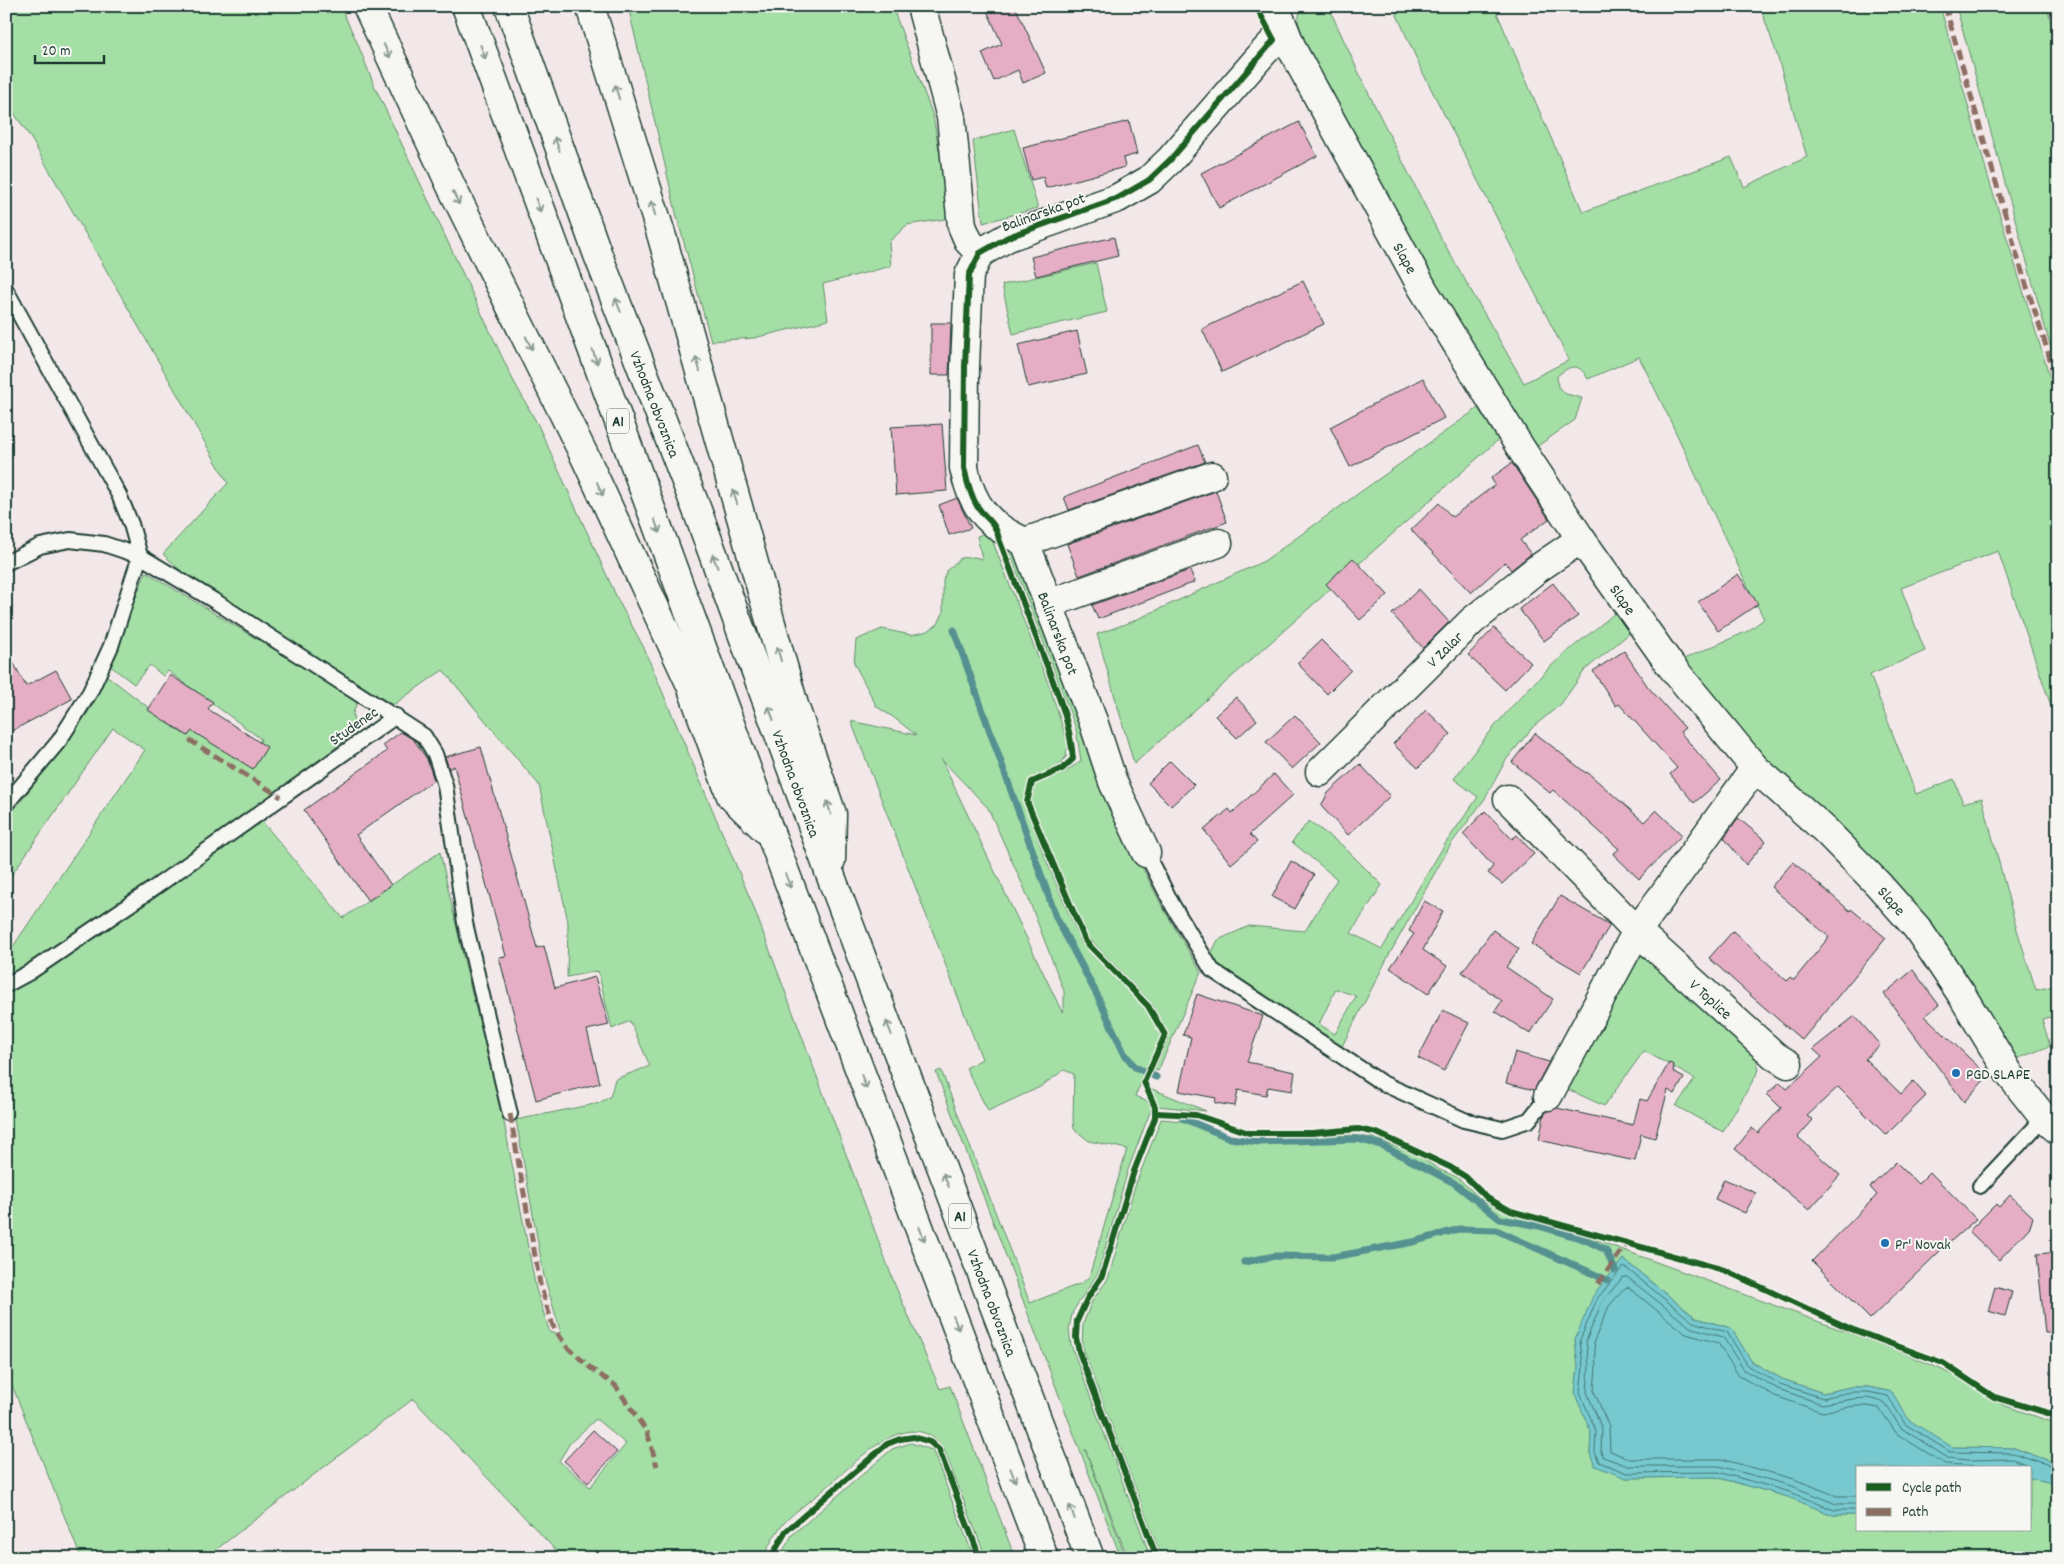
<svg xmlns="http://www.w3.org/2000/svg" width="2064" height="1564" viewBox="0 0 2064 1564" font-family="Dekko,sans-serif">
<rect width="100%" height="100%" fill="#f3e8e9"/>
<filter id="ink" filterUnits="userSpaceOnUse"><feTurbulence type="fractalNoise" baseFrequency=".02" numOctaves="2"/><feDisplacementMap in="SourceGraphic" scale="10" xChannelSelector="R" yChannelSelector="G"/><feConvolveMatrix kernelMatrix="1 2 1 2 8 2 1 2 1" color-interpolation-filters="sRGB"/></filter>
<g filter="url(#ink)">
<g fill="#a4dfa5" stroke="#628e6c" fill-rule="evenodd">
<path d="M6 6H340L357 42 374 85 512 378 538 425 619 602 643 646 752 903 895 1285 940 1389 950 1386 1015 1558H986L943 1447C908 1402 853 1465 826 1488 813 1499 789 1515 780 1528 773 1537 768 1548 763 1558H563L413 1399 205 1558H81L6 1370V992L39 974 261 820 343 918 440 852 466 969 502 1112 536 1289 550 1333H561L544 1276 516 1120 599 1103 610 1097 615 1079 650 1066 630 1021 612 1029 598 971 567 977 568 922 539 785 443 670 393 705 184 574 163 554 228 483 29 135 9 106 6 105ZM596 1419 626 1444 590 1487 559 1461 570 1443Z"/>
<polygon points="628,6 892,6 933,116 951,218 907,225 889,242 891,266 823,284 828,320 754,338 711,341 677,217"/>
<path d="M1306 6H1328L1364 84 1441 238 1524 383 1569 360 1421 69 1393 6H1494L1583 212 1731 157 1744 187 1807 157 1776 52 1760 6H1940L1989 180 2054 391 2058 410V726L1998 551 1901 588 1925 651 1870 675 1916 794 1954 779 1963 803 1982 798 2015 923 2036 990 2058 985V1015L2042 1019 2050 1046 2014 1060 1748 748 1679 661 1748 631 1764 619C1720 532 1683 443 1639 357L1588 379C1579 362 1570 365 1557 376L1558 387 1566 394 1582 398 1575 420 1532 450 1476 361 1308 52 1298 21 1300 11Z"/>
<polygon points="1956,6 2047,6 2058,54 2058,374"/>
<polygon points="1014,129 1038,208 983,223 973,141"/>
<polygon points="1096,263 1107,312 1013,334 1002,285"/>
<polygon points="1478,408 1498,440 1134,764 1097,634 1131,622 1264,561"/>
<path d="M989 532 1050 688 1068 744 1066 757 1057 767 1029 780 1024 802 1043 853 1082 944 1146 1008 1163 1035 1135 1096 1150 1103 1152 1107 1128 1170 1098 1273 1073 1311 1069 1328 1071 1345 1151 1558H1128L1085 1449 1126 1558H1121L936 1072 941 1070 1030 1303 1082 1283 1089 1277 1127 1149 1089 1141 1074 1129 1073 1119 1074 1074 1064 1070 1040 1087 988 1111 966 1068 982 1059 851 721 916 735 893 717 877 707 854 663 856 640 882 629 911 635 928 631 938 624 943 613V580L947 570 961 558 975 557 982 559 977 536ZM941 759 988 808 1025 890 1064 991V1007L1062 1012Z"/>
<polygon points="1007,545 1023,561 1120,824 1162,906 1201,972 1158,1071 1154,1070 1168,1039 1166,1030 1152,1004 1088,937 1031,802 1035,785 1065,772 1081,761 1076,729"/>
<polygon points="146,572 358,700 353,713 355,733 219,834 24,971 6,979 6,957 145,750 113,728 6,883 6,820 68,741 93,705 106,675 183,734 192,724 248,762 261,739 168,671 163,676 150,665 134,684 109,665"/>
<path d="M1616 612 1631 632 1585 670 1561 704 1533 727 1506 760 1484 800 1451 844 1389 955 1339 1052 1217 967 1211 954 1218 940 1249 926 1305 931 1337 879 1292 842 1309 821 1343 846 1382 885 1351 933 1382 949 1445 844 1478 797 1454 779C1481 741 1512 704 1546 671 1567 650 1593 632 1616 612ZM1336 989 1356 996 1335 1034 1319 1024Z"/>
<polygon points="1640,945 1756,1057 1759,1070 1723,1132 1676,1106 1695,1079 1644,1051 1604,1106 1561,1086"/>
<polygon points="1150,1088 1206,1111 1157,1106"/>
<polygon points="1161,1119 1194,1122 1224,1136 1261,1139 1350,1135 1373,1138 1417,1155 1440,1170 1457,1177 1483,1201 1509,1214 1550,1223 1904,1353 1956,1376 2003,1405 2058,1424 2058,1464 2014,1448 1952,1447 1908,1420 1892,1392 1868,1387 1850,1387 1823,1393 1782,1379 1752,1362 1731,1328 1696,1318 1623,1259 1607,1280 1575,1339 1578,1366 1575,1394 1591,1432 1590,1454 1626,1478 1716,1477 1788,1497 1833,1515 1858,1515 1858,1530 2030,1530 2030,1478 2058,1484 2058,1558 1162,1558 1087,1360 1082,1344 1083,1324 1092,1301 1108,1279 1134,1189"/>
<polygon points="911,1443 932,1450 934,1454 974,1558 779,1558 792,1535 892,1449"/>
</g>
<polygon fill="#77c9cf" stroke="#549191" points="1623,1259 1696,1318 1731,1328 1752,1362 1782,1379 1823,1393 1850,1387 1868,1387 1892,1392 1909,1420 1952,1447 2014,1448 2058,1464 2058,1484 2030,1478 2030,1468 1858,1468 1858,1515 1833,1515 1788,1497 1716,1477 1626,1478 1595,1466 1590,1454 1591,1432 1575,1394 1578,1366 1575,1339 1593,1296"/>
<g fill="none" stroke-linecap="round" stroke-linejoin="round">
<g stroke="#427572" stroke-width="1">
<polyline points="1858,1496 1837,1496 1794,1479 1721,1459 1630,1459 1610,1451 1609,1427 1594,1391 1596,1366 1594,1341 1609,1306 1625,1288 1628,1287 1686,1334 1718,1343 1739,1376 1775,1396 1822,1412 1854,1406 1867,1406 1879,1408 1897,1434 1945,1464 2013,1468"/>
<polyline points="1858,1504 1836,1504 1792,1486 1719,1466 1628,1466 1603,1457 1601,1452 1602,1429 1587,1392 1589,1366 1586,1341 1602,1302 1623,1277 1627,1277 1690,1327 1723,1337 1744,1370 1778,1389 1822,1404 1853,1399 1867,1398 1884,1402 1901,1428 1948,1458 1969,1460 2012,1459 2026,1464 2027,1468"/>
<polyline points="1858,1510 1834,1510 1790,1492 1718,1472 1627,1473 1599,1462 1595,1453 1596,1431 1580,1393 1583,1366 1580,1340 1597,1299 1622,1268 1626,1268 1693,1322 1727,1332 1748,1366 1780,1384 1823,1398 1851,1392 1868,1392 1888,1396 1905,1424 1950,1452 2013,1453 2058,1468"/>
</g>
<g stroke="#549191" stroke-width="7">
<polyline points="954,630 1056,917 1097,995 1124,1053 1135,1067 1156,1077"/>
<polyline points="1182,1118 1230,1138 1258,1142 1358,1139 1381,1145 1454,1183 1500,1219 1539,1226 1586,1240 1606,1250 1615,1270"/>
<polyline points="1244,1262 1275,1256 1333,1257 1413,1242 1459,1229 1496,1230 1607,1280"/>
</g>
</g>
<g fill="#e5aec4" stroke="#1f3d34">
<polygon points="985,6 1015,6 1046,73 1023,83 1018,70 994,81 982,53 1002,44"/>
<polygon points="1129,121 1137,154 1123,158 1125,167 1046,188 1043,177 1031,180 1023,148"/>
<polygon points="1299,122 1317,156 1219,208 1201,173"/>
<polygon points="1114,237 1118,256 1036,276 1031,257"/>
<polygon points="1303,281 1324,324 1222,372 1202,329"/>
<polygon points="931,323 951,323 949,375 931,375"/>
<polygon points="1077,331 1087,374 1028,387 1018,345"/>
<polygon points="1423,378 1444,418 1350,467 1330,427"/>
<polygon points="942,424 947,491 896,495 891,427"/>
<polygon points="1198,445 1205,462 1069,510 1064,497"/>
<polygon points="1512,463 1549,519 1520,540 1531,554 1511,570 1505,562 1471,593 1411,530 1439,503 1452,517 1495,485 1491,478"/>
<polygon points="1216,491 1227,522 1079,576 1067,544"/>
<polygon points="957,498 971,528 949,535 939,505"/>
<polygon points="1353,558 1388,595 1360,620 1326,584"/>
<polygon points="1190,570 1195,582 1098,619 1092,605"/>
<polygon points="1738,574 1758,604 1718,631 1698,602"/>
<polygon points="1553,583 1578,616 1544,641 1519,609"/>
<polygon points="1419,589 1449,622 1423,648 1392,614"/>
<polygon points="1494,628 1531,663 1505,690 1468,655"/>
<polygon points="1321,640 1351,670 1327,694 1297,663"/>
<polygon points="6,649 26,686 56,670 72,699 6,734"/>
<polygon points="1624,651 1648,687 1685,728 1680,732 1721,780 1694,803 1670,774 1677,768 1619,704 1616,706 1593,671"/>
<polygon points="170,675 213,702 208,709 267,747 253,769 192,731 188,736 148,710"/>
<polygon points="1236,697 1257,720 1237,738 1215,716"/>
<polygon points="1426,710 1451,734 1418,768 1393,744"/>
<polygon points="1295,715 1321,742 1292,769 1266,742"/>
<polygon points="401,732 414,740 427,759 434,780 356,835 391,885 368,901 304,810 387,751 383,745"/>
<polygon points="1535,733 1586,773 1587,772 1644,822 1656,810 1682,835 1639,879 1613,854 1619,849 1553,790 1550,793 1512,762"/>
<polygon points="481,747 537,948 544,946 555,988 595,977 609,1025 587,1030 600,1083 536,1100 499,957 506,956 454,766 449,769 445,757"/>
<polygon points="1170,761 1194,785 1171,806 1148,783"/>
<polygon points="1360,764 1390,796 1348,835 1321,806 1328,793"/>
<polygon points="1274,774 1293,795 1250,834 1257,842 1231,864 1204,830 1229,809 1232,813"/>
<polygon points="1485,811 1512,839 1517,835 1534,854 1502,884 1488,873 1493,866 1463,834"/>
<polygon points="1738,818 1766,841 1746,865 1724,838"/>
<polygon points="1291,861 1314,875 1295,909 1272,897"/>
<polygon points="1793,862 1850,911 1851,909 1886,938 1802,1040 1750,995 1709,958 1733,931 1787,981 1790,977 1794,980 1829,937 1771,887"/>
<polygon points="1560,896 1610,925 1581,973 1531,944"/>
<polygon points="1424,901 1443,911 1423,950 1447,966 1428,994 1390,968 1414,934 1409,931"/>
<polygon points="1493,930 1519,949 1506,967 1553,999 1530,1034 1495,1011 1502,1001 1462,972"/>
<polygon points="1913,970 1939,1005 1925,1016 1988,1076 1964,1102 1884,994"/>
<polygon points="1197,994 1263,1016 1247,1062 1295,1072 1292,1091 1268,1087 1266,1095 1238,1090 1235,1106 1215,1103 1216,1098 1179,1091 1191,1037 1183,1035"/>
<polygon points="1443,1010 1469,1023 1444,1071 1418,1058"/>
<polygon points="1855,1016 1880,1045 1865,1059 1901,1094 1913,1081 1926,1096 1886,1135 1838,1087 1807,1116 1813,1120 1798,1137 1840,1175 1809,1210 1735,1149 1752,1128 1758,1133 1781,1108 1767,1094 1780,1082 1787,1089 1822,1057 1813,1049"/>
<polygon points="1515,1052 1549,1062 1534,1090 1506,1083"/>
<polygon points="1669,1063 1674,1065 1673,1072 1684,1078 1675,1094 1668,1090 1655,1138 1641,1134 1635,1161 1539,1140 1544,1115 1547,1111 1557,1108 1633,1125 1640,1099 1647,1101"/>
<polygon points="1896,1162 1918,1184 1930,1172 1976,1219 1941,1250 1870,1319 1812,1261 1877,1195 1870,1187"/>
<polygon points="1724,1179 1756,1193 1745,1213 1715,1199"/>
<polygon points="2010,1195 2033,1217 2030,1227 1999,1260 1969,1231 1996,1204 1999,1207"/>
<polygon points="2058,1252 2058,1333 2045,1333 2037,1254"/>
<polygon points="1995,1287 2012,1292 2005,1316 1988,1311"/>
<polygon points="593,1430 617,1452 588,1483 564,1461"/>
</g>
<g fill="none" stroke-linecap="round" stroke-linejoin="round">
<defs>
<g id="lane">
<polyline points="6,290 119,495 131,524 140,556 111,646 90,692 59,741 6,804"/>
<polyline points="6,563 40,546 70,540 104,544 140,556 218,603 424,736 435,754 445,785 465,923 510,1114"/>
<polyline points="1146,853 1173,906 1212,970 1382,1083 1464,1120 1502,1129 1529,1120 1548,1096"/>
<polyline points="6,985 30,972 154,888 396,716"/>
<polyline points="1980,1186 2044,1118"/>
</g>
<g id="street">
<polyline points="921,6 951,117 962,226 969,242 980,253"/>
<path id="s1" d="M1275 6 1293 51 1423 289 1520 447 1581 539 1671 666 1755 768 1825 830 1878 884 1917 928 1960 992 2010 1075 2044 1118 2058 1130"/>
<polyline points="1025,542 1212,476"/>
<polyline points="1048,604 1218,543"/>
<path id="s2" d="M1320 772 1472 621 1537 569 1581 539"/>
<path id="s3" d="M1508 799 1637 931 1775 1056 1788 1064"/>
<path d="M1146 853 1113 782 1093 721 1025 542C989 526 972 507 964 468L965 366 969 275 980 253 1008 237 1118 198 1149 180 1170 160 1263 53 1284 31"/>
<polyline points="1548,1096 1637,931 1755,768"/>
</g>
<g id="highway">
<polyline points="367,6 452,188 586,459 690,683 731,796 766,830"/>
<polyline points="466,6 771,835 1044,1558"/>
<path id="s4" d="M509 6 598 255 697 510 830 874 1090 1558"/>
<polyline points="590,6 662,237 794,705 832,814 831,860"/>
</g>
</defs>
<use href="#lane" stroke="#1f3d34" stroke-width="18"/>
<use href="#street" stroke="#1f3d34" stroke-width="31"/>
<use href="#highway" stroke="#1f3d34" stroke-width="31"/>
<use href="#lane" stroke="#f6f6f2" stroke-width="14"/>
<use href="#street" stroke="#f6f6f2" stroke-width="28"/>
<use href="#highway" stroke="#f6f6f2" stroke-width="28"/>
<g stroke="#8d6e63" stroke-width="5" stroke-dasharray="10 5" stroke-linecap="butt">
<polyline points="1945,6 2019,262 2048,352 2058,395"/>
<polyline points="194,742 191,741 281,797"/>
<polyline points="510,1114 540,1284 553,1326 566,1346 593,1370 615,1385 647,1432 657,1466"/>
<polyline points="1598,1284 1627,1243"/>
</g>
<defs>
<g id="cycleway">
<polyline points="1156,1113 1196,1115 1249,1133 1312,1133 1358,1129 1377,1133 1450,1167 1466,1177 1487,1198 1511,1211 1724,1270 1851,1329 1943,1363 1994,1397 2058,1416"/>
<polyline points="771,1558 786,1531 887,1444 900,1439 914,1437 930,1442 939,1450 980,1558"/>
<path d="M1157 1558 1079 1352 1076 1337 1077 1321 1087 1299 1102 1276 1134 1171 1155 1118V1107L1144 1082 1165 1035 1148 1006 1086 942 1027 802 1032 782 1062 769 1073 759C1070 720 1056 689 1042 653 1028 615 1013 577 999 539 994 519 987 521 977 506 970 494 967 481 964 468L965 366 969 275 980 253 1008 237 1118 198 1149 180 1170 160 1274 40 1256 6"/>
</g>
</defs>
<use href="#cycleway" stroke="#f6f6f2" stroke-width="9"/>
<use href="#cycleway" stroke="#1b5e20" stroke-width="6"/>
</g>
<defs><path id="oneway-shaft" d="M-6 0H5M1.5-3L5.5 0L1.5 3" fill="none" stroke-width="1.6" stroke-linecap="round" stroke-linejoin="round" transform="scale(1.25)"/></defs>
<g stroke="#8a9a93">
<use href="#oneway-shaft" transform="translate(387 51) rotate(65)"/>
<use href="#oneway-shaft" transform="translate(483 52) rotate(70)"/>
<use href="#oneway-shaft" transform="translate(617 92) rotate(-107)"/>
<use href="#oneway-shaft" transform="translate(557 144) rotate(-110)"/>
<use href="#oneway-shaft" transform="translate(456 198) rotate(64)"/>
<use href="#oneway-shaft" transform="translate(538 205) rotate(70)"/>
<use href="#oneway-shaft" transform="translate(653 208) rotate(-107)"/>
<use href="#oneway-shaft" transform="translate(618 305) rotate(-111)"/>
<use href="#oneway-shaft" transform="translate(529 343) rotate(64)"/>
<use href="#oneway-shaft" transform="translate(595 357) rotate(70)"/>
<use href="#oneway-shaft" transform="translate(698 364) rotate(-106)"/>
<use href="#oneway-shaft" transform="translate(600 489) rotate(66)"/>
<use href="#oneway-shaft" transform="translate(735 497) rotate(-106)"/>
<use href="#oneway-shaft" transform="translate(657 526) rotate(70)"/>
<use href="#oneway-shaft" transform="translate(715 561) rotate(-110)"/>
<use href="#oneway-shaft" transform="translate(779 654) rotate(-106)"/>
<use href="#oneway-shaft" transform="translate(771 713) rotate(-110)"/>
<use href="#oneway-shaft" transform="translate(829 808) rotate(-107)"/>
<use href="#oneway-shaft" transform="translate(788 881) rotate(69)"/>
<use href="#oneway-shaft" transform="translate(889 1028) rotate(-111)"/>
<use href="#oneway-shaft" transform="translate(864 1082) rotate(69)"/>
<use href="#oneway-shaft" transform="translate(946 1180) rotate(-111)"/>
<use href="#oneway-shaft" transform="translate(922 1234) rotate(69)"/>
<use href="#oneway-shaft" transform="translate(956 1323) rotate(69)"/>
<use href="#oneway-shaft" transform="translate(1013 1475) rotate(69)"/>
<use href="#oneway-shaft" transform="translate(1072 1512) rotate(-111)"/>
</g>
</g>
<g fill="#1f6fb2" stroke="#f6f6f2" stroke-width="2">
<circle cx="1956" cy="1073" r="5"/>
<circle cx="1885" cy="1243" r="5"/>
</g>
<g text-anchor="middle" stroke-width="4" stroke-linejoin="round" paint-order="stroke">
<g fill="#f6f6f2" stroke="#60746d" stroke-width="1">
<rect x="607" y="408.5" width="22" height="25" rx="4"/>
<rect x="949" y="1203.5" width="22" height="25" rx="4"/>
</g>
<g font-size="15" font-weight="bold" fill="#1f3d34">
<text x="618" y="426">A1</text>
<text x="960" y="1221">A1</text>
</g>
<g font-size="16" fill="#1f3d34" stroke="#f6f6f2">
<text transform="translate(1043 211) rotate(-20)" y="6">Balinarska pot</text>
<text dy="6" stroke="none"><textPath href="#s1" startOffset="284">Slape</textPath></text>
<text dy="6" stroke="none"><textPath href="#s4" startOffset="424">Vzhodna obvoznica</textPath></text>
<text dy="6" stroke="none"><textPath href="#s1" startOffset="689">Slape</textPath></text>
<text transform="translate(1059 633) rotate(69)" y="6">Balinarska pot</text>
<text dy="6" stroke="none"><textPath href="#s2" startOffset="175">V Zalar</textPath></text>
<text transform="translate(353 725) rotate(-35)" y="6">Studenec</text>
<text dy="6" stroke="none"><textPath href="#s4" startOffset="829">Vzhodna obvoznica</textPath></text>
<text dy="6" stroke="none"><textPath href="#s1" startOffset="1094">Slape</textPath></text>
<text dy="6" stroke="none"><textPath href="#s3" startOffset="285">V Toplice</textPath></text>
<text dy="6" stroke="none"><textPath href="#s4" startOffset="1384">Vzhodna obvoznica</textPath></text>
</g>
<g font-size="16" fill="#1f3d34" stroke="#f6f6f2" text-anchor="start">
<text x="1966" y="1079">PGD SLAPE</text>
<text x="1895" y="1249">Pr' Novak</text>
</g>
</g>
<rect width="2064" height="1564" fill="none" stroke="#f6f6f2" stroke-width="25"/>
<rect x="12" y="12" width="2039" height="1539" fill="none" stroke="#1f3d34" stroke-width="2" filter="url(#ink)"/>
<rect x="1856" y="1466" width="175" height="65" fill="#f6f6f2" stroke="#a0aca6"/>
<rect x="1866" y="1483" width="25" height="8" fill="#1b5e20" stroke="#a0aca6"/>
<text x="1902" y="1492" font-size="15" fill="#1f3d34">Cycle path</text>
<rect x="1866" y="1508" width="25" height="8" fill="#8d6e63" stroke="#a0aca6"/>
<text x="1902" y="1516" font-size="15" fill="#1f3d34">Path</text>
<path d="M35 55v8h69v-8" fill="none" stroke="#1f3d34" stroke-width="2.5"/>
<text x="42" y="55" font-size="15" fill="#1f3d34" stroke="#f6f6f2" stroke-width="4" paint-order="stroke">20 m</text>
</svg>
